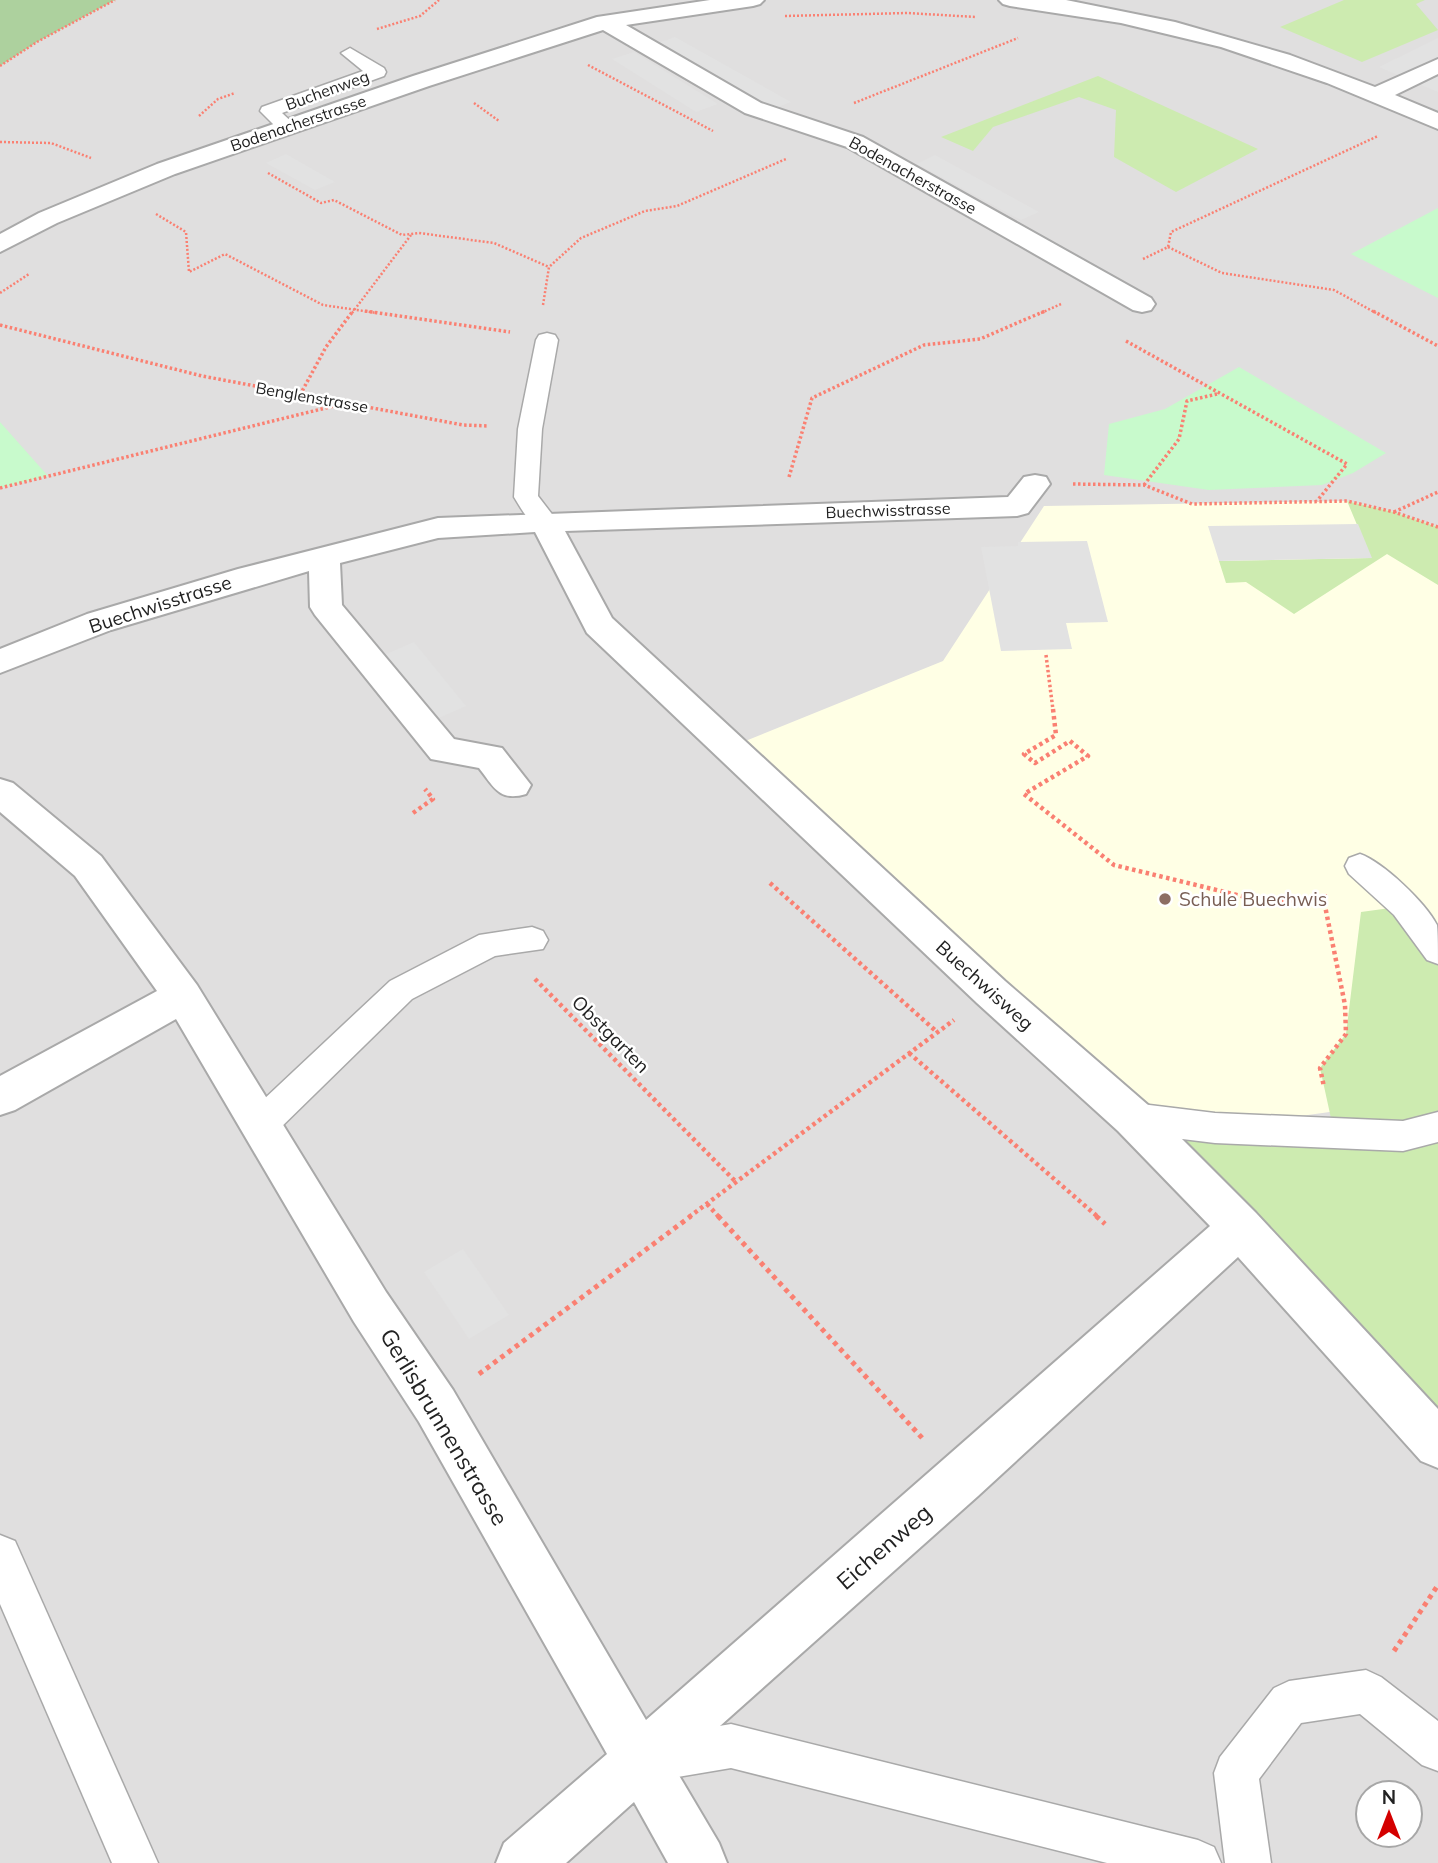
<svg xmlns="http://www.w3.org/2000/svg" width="1438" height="1863" viewBox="0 0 1438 1863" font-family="Mulish,sans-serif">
<rect width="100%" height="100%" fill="#f2efe9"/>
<path fill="#e0dfdf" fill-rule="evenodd" d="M115 0H1438V1863H0V66L37 42ZM1368 1793H1410V1835H1368Z"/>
<polygon fill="#ffffe5" points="1347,501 1394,512 1438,527 1438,1097 1215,1128 1158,1123 728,748 943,661 1044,506"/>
<g fill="#cdebb0">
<polygon points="1344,0 1425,0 1416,4 1438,30 1362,62 1280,27"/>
<polygon points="1098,76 1258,149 1176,192 1114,157 1116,110 1079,97 993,127 973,151 941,137"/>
<polygon points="1347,501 1394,512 1438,527 1438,585 1387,554 1294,614 1246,582 1226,583 1219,561 1371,558"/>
<polygon points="1405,906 1438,928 1438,1444 1158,1123 1334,1132 1320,1068 1346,1034 1361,912"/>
</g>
<polygon fill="#add19e" points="0,0 115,0 37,42 0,66"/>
<g fill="#c8facc">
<polygon points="1438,208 1438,298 1351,254"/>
<polygon points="1239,367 1386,453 1353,473 1322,485 1209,490 1104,475 1109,424 1165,409"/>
<polygon points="0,422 48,476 0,488"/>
</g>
<g fill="#e2e2e2">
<polygon points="675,37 791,102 770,110 655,44"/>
<polygon points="1438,38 1438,92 1379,67"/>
<polygon points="634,52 718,104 696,112 612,59"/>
<polygon points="286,154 335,182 315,190 266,163"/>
<polygon points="935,155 1039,212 1021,220 917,164"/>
<polygon points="1358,524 1372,558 1219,561 1208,526"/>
<polygon points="1087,541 1108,622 1066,623 1072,649 1001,651 981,547 1018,546 1018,542"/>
<polygon points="414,642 466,706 434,720 382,656"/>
<polygon points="463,1249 509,1315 469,1339 424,1272"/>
</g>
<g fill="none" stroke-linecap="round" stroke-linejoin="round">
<defs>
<g id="service">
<polygon points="350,48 384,68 386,72 384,76 282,113 297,127 294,131 280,131 260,111 262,107 363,71 341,53"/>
<path d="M547 333 555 335 558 340 542 429 538 496 558 522 554 528C533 533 524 513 514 497L518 429 536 340 539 335Z"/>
<path d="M1360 854C1383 862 1426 903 1437 925 1438 935 1438 953 1438 964L1427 960 1394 915 1349 874 1345 866 1349 858Z"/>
<polygon points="532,927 543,931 548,940 543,949 495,956 412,999 271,1137 259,1141 247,1137 242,1126 247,1115 390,981 479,935"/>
<polygon points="1133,1103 1215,1113 1403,1121 1438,1112 1438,1142 1403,1151 1215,1143 1133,1133 1121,1128 1116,1118 1121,1108"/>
<polygon points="0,1535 15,1541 158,1863 112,1863 0,1604"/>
<polygon points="1366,1670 1381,1677 1438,1721 1438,1771 1422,1765 1360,1714 1301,1723 1259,1779 1271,1863 1225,1863 1214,1773 1220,1757 1274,1688 1289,1681"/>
<polygon points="731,1724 1198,1840 1214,1847 1221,1863 1107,1863 731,1768 648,1782 632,1776 626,1760 632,1744 648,1738"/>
</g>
<g id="minor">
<polygon points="710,0 764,0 760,4 753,6 626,25 761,103 863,137 1151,298 1155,304 1151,310 1142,312 1133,310 847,147 745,113 603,30 429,86 175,174 57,223 0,252 0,234 39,213 157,164 413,76 597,17"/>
<polygon points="999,0 1066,0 1175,22 1290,55 1375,87 1438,59 1438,74 1395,95 1438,113 1438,129 1327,83 1221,47 1121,23 1010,6 1003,4"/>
<path d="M1035 475 1046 477 1050 484 1028 513 1017 516 565 531 612 618 1005 981 1148 1105 1256 1213 1438 1409V1468L1421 1461 1238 1257 978 1496 674 1767 719 1843 727 1863H668L634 1802 566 1863H496L504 1843 607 1754 419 1422 354 1322 176 1019 15 1110 0 1115V1076L157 991 75 876 0 812V779L13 783 101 856 197 985 386 1292 453 1390 646 1720 1210 1226 1118 1131 977 1003 587 633 535 532 438 538 340 563 342 605 454 739 502 748 531 785 526 794C499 802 494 787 479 768L431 759 315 615 310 607 309 571 111 630 0 673V649L87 614 238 569 438 518 1008 497 1024 477Z"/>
</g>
</defs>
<use href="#service" stroke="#a9a9a9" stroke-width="3"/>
<use href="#minor" stroke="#a9a9a9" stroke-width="4"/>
<g stroke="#fa8072" stroke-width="2.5" stroke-dasharray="2 2" stroke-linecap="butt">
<polyline points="785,16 907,13 976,17"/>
<polyline points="377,29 420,16 439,0"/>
<polyline points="588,65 713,131"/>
<polyline points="0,66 37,42 115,0"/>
<polyline points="474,103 499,121"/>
<polyline points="854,103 1018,38"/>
<polyline points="199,116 218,99 235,93"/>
<polyline points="0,142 51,143 91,158"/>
<polyline points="268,173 321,203 334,200 402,235 419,233 494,243 549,267"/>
<polyline points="156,214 186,232 189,272 225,254 323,305 377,313"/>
<polyline points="1168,247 1222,273 1334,290 1376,313"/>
<polyline points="1143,259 1168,247 1171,232 1378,136"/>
<polyline points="0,293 29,274"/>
<polyline points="543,305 549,267 581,238 645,211 677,206 786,159"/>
<polyline points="352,313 411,235"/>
<polyline points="1041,313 1061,304"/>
</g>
<g stroke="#fa8072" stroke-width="3.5" stroke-dasharray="2.5 2.5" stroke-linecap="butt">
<polyline points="365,311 510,332"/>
<polyline points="1373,311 1438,346"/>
<polyline points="0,325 202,376 463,425 489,426"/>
<polyline points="1126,341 1347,464 1317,501"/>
<polyline points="300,395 326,347 353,311"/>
<polyline points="789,477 812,398 924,345 980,339 1045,311"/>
<polyline points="1073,484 1144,485 1192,504 1347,501 1394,512 1438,527"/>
<polyline points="1144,485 1179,439 1187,401 1217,394"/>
<polyline points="0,488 342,404"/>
<polyline points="1394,512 1438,492"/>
<polyline points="1046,655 1053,710"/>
</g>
<g stroke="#fa8072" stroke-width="4.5" stroke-dasharray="3.5 3.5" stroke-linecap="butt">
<polyline points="1053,709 1056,735 1024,754 1035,763 1070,741 1088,756 1024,794 1114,865 1270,903 1328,896"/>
<polyline points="413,813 433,799 425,789"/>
<polyline points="770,883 937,1032"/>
<polyline points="1323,896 1345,1005 1346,1034 1320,1068 1324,1087"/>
<polyline points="535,979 736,1182"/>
<polyline points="909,1053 1098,1217"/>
<polyline points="707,1204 719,1217"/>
<polyline points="689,1217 954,1020"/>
</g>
<g stroke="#fa8072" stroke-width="5" stroke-dasharray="4.5 4.5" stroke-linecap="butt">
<polyline points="718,1216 924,1440"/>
<polyline points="1096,1216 1105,1224"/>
<polyline points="479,1374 691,1216"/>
<polyline points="1394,1651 1438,1585"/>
</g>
<use href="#service" fill="#fff" fill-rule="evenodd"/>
<use href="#minor" fill="#fff" fill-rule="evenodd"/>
</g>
<circle fill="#8d6e63" stroke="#fff" stroke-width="2.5" cx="1165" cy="899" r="7"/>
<g text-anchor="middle" stroke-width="5" stroke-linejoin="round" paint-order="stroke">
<g font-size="16" fill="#222" stroke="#fff">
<text transform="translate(327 90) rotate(-20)" y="6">Buchenweg</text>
<text transform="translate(298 123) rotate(-19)" y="6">Bodenacherstrasse</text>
<text transform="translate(913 175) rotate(29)" y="6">Bodenacherstrasse</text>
<text transform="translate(312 397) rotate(10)" y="6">Benglenstrasse</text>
<text transform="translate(888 510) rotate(-2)" y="6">Buechwisstrasse</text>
</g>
<g font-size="19" fill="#222" stroke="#fff">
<text transform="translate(160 604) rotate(-18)" y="7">Buechwisstrasse</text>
<text transform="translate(985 985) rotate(42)" y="7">Buechwisweg</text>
<text transform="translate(611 1034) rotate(45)" y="7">Obstgarten</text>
</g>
<g font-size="19" fill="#785e54" stroke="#fff" text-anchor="start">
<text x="1179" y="906">Schule Buechwis</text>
</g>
<g font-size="23" fill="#222" stroke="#fff">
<text transform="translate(444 1427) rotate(59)" y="8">Gerlisbrunnenstrasse</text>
<text transform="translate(884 1547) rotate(-41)" y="8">Eichenweg</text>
</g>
</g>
<g transform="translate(1389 1814)"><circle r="33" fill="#ffffff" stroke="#a7a7a7" stroke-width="2"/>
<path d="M0-5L12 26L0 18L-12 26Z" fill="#d40000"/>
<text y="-10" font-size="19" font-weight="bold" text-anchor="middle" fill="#222222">N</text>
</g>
</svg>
